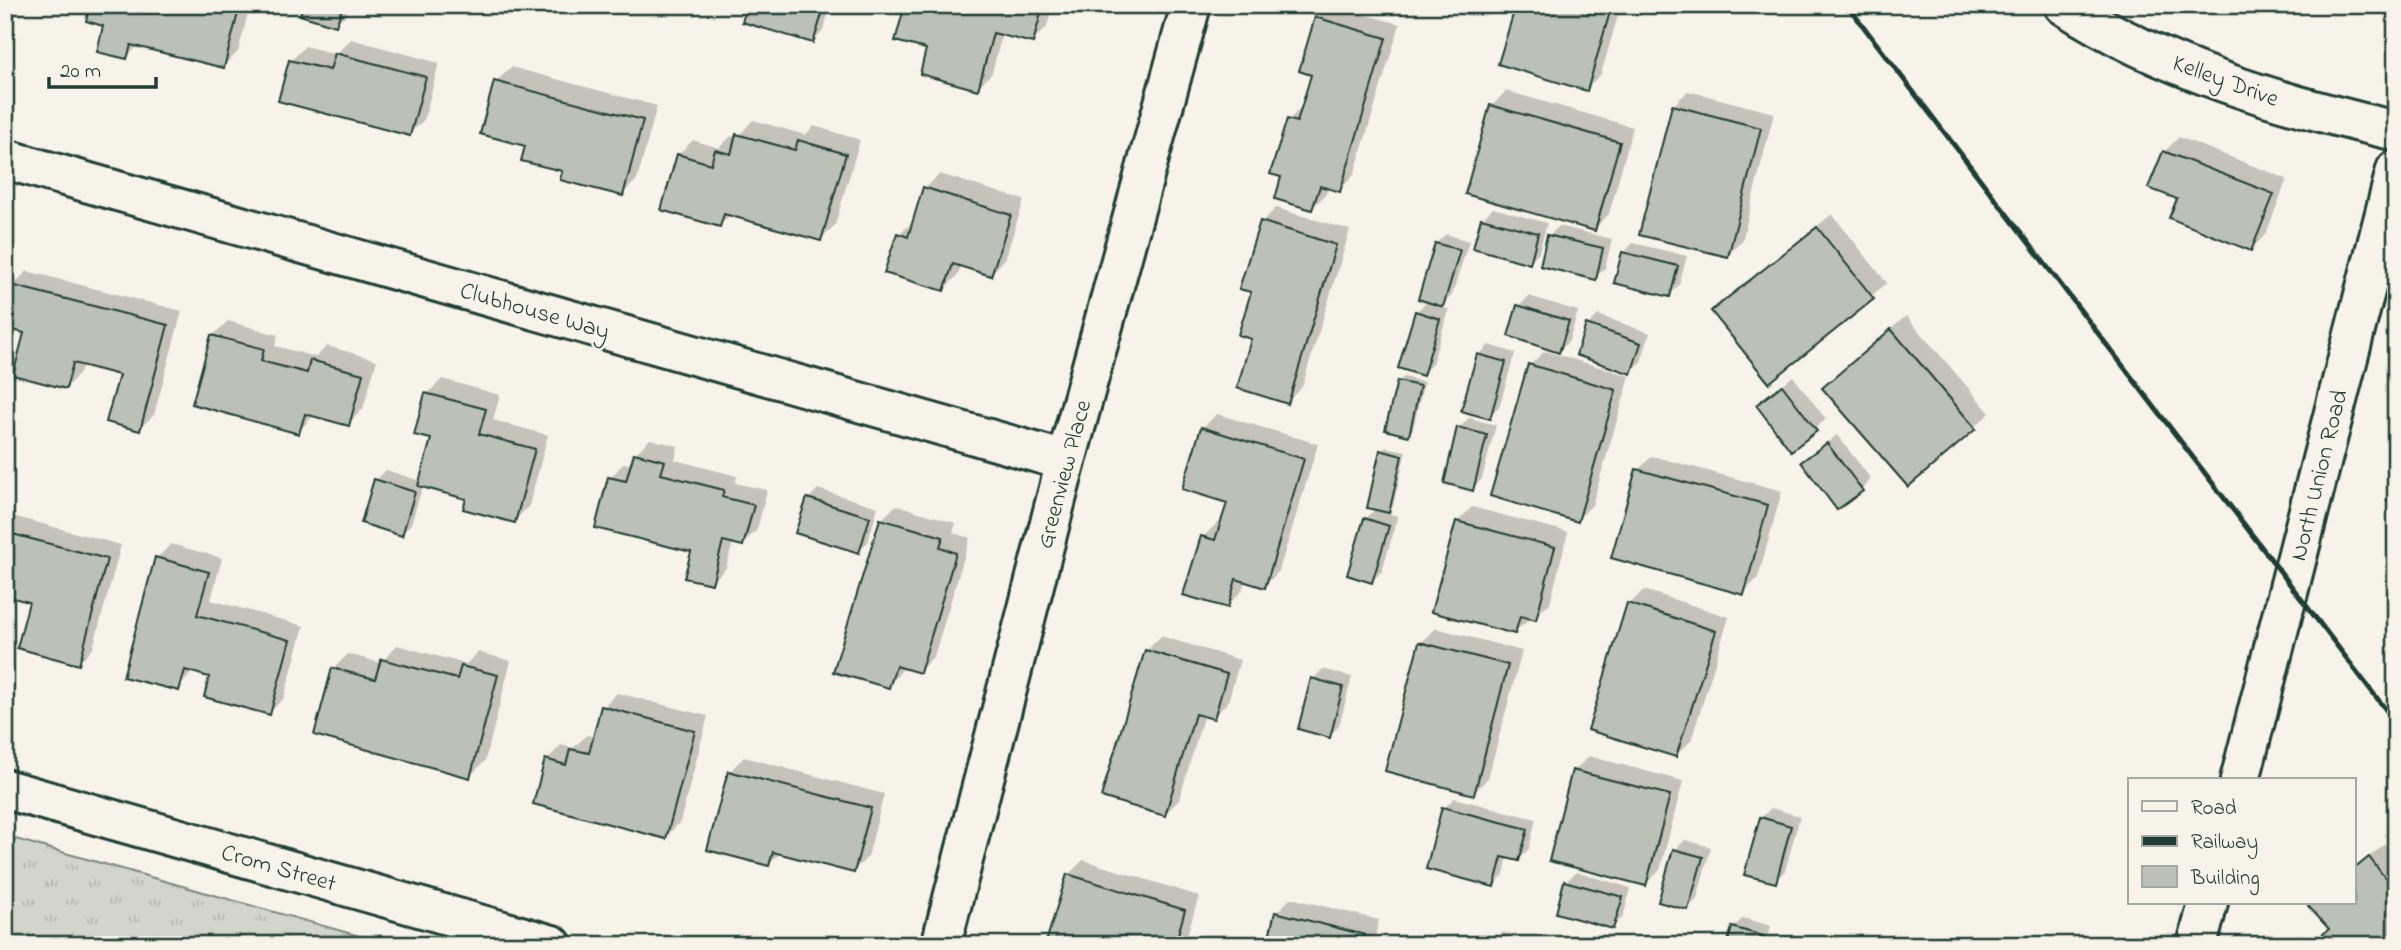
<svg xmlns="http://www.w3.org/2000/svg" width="2401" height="950" viewBox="0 0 2401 950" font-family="'Indie Flower',sans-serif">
<defs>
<pattern id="grass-tufts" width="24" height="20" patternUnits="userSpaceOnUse" patternTransform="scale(1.75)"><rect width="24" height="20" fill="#d3d5ca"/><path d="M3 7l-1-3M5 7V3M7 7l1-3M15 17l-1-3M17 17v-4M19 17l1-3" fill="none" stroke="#b5b8ae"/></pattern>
</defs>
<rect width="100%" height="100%" fill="#f7f3e8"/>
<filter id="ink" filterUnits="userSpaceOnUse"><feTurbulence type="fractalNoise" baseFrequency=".0143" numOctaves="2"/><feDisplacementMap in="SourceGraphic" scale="14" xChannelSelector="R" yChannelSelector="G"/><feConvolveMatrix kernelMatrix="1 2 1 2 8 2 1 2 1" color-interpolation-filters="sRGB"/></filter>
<g filter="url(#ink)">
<polygon fill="url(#grass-tufts)" stroke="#79897f" stroke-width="2" points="5,836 391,945 5,945"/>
<g fill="#0003">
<polygon points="92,5 250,5 238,52 223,66 139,45 127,57"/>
<polygon points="305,5 349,5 346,14 336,24"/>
<polygon points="749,5 831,5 823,31 813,41"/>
<polygon points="906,5 1053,5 1047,27 1032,41 1002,34 992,73 977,88"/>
<polygon points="1329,5 1400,24 1354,175 1340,190 1329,187 1326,194 1312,208 1283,176 1289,120 1304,104 1314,74 1317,18"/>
<polygon points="1518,5 1621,5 1601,74 1586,89"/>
<polygon points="351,39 439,63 424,120 409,134 291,61 305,46 336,54"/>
<polygon points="511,67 657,106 637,180 622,194 564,170 527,145 496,82"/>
<polygon points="1506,91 1633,127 1609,214 1594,229 1492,106"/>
<polygon points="1688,91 1774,113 1742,241 1728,255 1673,106"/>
<polygon points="753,120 805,135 814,126 860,140 835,225 821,239 731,214 720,225 678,155 693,140 719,148 731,136 737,138"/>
<polygon points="2179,137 2287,179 2266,234 2251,249 2179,198 2151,187 2165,151"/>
<polygon points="940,174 1024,200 1005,259 991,274 961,265 958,275 944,289 899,234 915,220 925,188"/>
<polygon points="1276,208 1350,230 1302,387 1287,402 1254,338 1253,291 1262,222"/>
<polygon points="1493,208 1547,223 1539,252 1529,262 1475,247 1483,218"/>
<polygon points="1832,214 1887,283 1769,380 1714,311"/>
<polygon points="1559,226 1612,239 1605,268 1595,278 1549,236"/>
<polygon points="1446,234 1469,241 1452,295 1441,307 1449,309 1432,364 1422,374 1416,312 1428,300 1436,243"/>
<polygon points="1633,243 1687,256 1679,285 1669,295 1624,253"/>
<polygon points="27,271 182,311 154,415 139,429 121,373 83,364 80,373 66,387 26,331 13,285"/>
<polygon points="1529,296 1578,311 1569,341 1559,351 1519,306"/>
<polygon points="1598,315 1650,333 1641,362 1631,372 1588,325"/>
<polygon points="1906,316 1990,413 1908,485 1839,374"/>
<polygon points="228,321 278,335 275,346 316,357 327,346 377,360 363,409 348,424 314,415 298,432 194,403 213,335"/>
<polygon points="1489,345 1515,353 1499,407 1489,417 1479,355"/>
<polygon points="1545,351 1630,376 1592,505 1577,520 1530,365"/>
<polygon points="1793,376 1826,419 1792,448 1758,405"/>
<polygon points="1404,377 1424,382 1413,429 1408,434 1399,381"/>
<polygon points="442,379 500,395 493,420 548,435 529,506 514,521 468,498 423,485 411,524 401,534 376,480 386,470 421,481 433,438 427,394"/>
<polygon points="1217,414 1318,444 1279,571 1265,586 1245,580 1242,591 1227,606 1203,537 1218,522 1222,523 1229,502 1202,428"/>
<polygon points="1469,418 1496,425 1482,479 1472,489 1459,428"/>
<polygon points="1837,435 1871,479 1862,489 1803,463"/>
<polygon points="650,439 678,446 675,460 737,476 735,483 767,490 757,530 742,544 733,542 726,568 712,582 693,551 610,478 624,463 632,465 635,454"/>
<polygon points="1386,447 1406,451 1393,506 1387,513 1398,516 1382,571 1372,581 1365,519 1376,508 1382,451"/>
<polygon points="1652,456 1782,491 1758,578 1743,593 1638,470"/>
<polygon points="818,489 878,507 868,542 858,551 808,499"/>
<polygon points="896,505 956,523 953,533 970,538 934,656 919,671 905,666 889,686 881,520"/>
<polygon points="1472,507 1568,532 1550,603 1514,632 1457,522"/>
<polygon points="5,514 121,545 93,648 78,663 31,601 5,594"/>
<polygon points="171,544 222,558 211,600 304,626 284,698 269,713 211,675 194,670 178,689 157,558"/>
<polygon points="1644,590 1729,617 1691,741 1676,755 1629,604"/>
<polygon points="1436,628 1522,651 1488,778 1474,793 1421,643"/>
<polygon points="1161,636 1240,660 1228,702 1213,717 1204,714 1179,800 1165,814 1146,651"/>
<polygon points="397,645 466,664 478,652 511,661 485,761 470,776 333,669 348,654 381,663"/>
<polygon points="1323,669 1352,677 1339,726 1329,736 1313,679"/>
<polygon points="617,693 708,716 680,822 666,837 547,760 561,745 573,748 587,735 595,737 603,707"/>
<polygon points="1589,756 1683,781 1660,870 1646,884 1574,771"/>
<polygon points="744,757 884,794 868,857 853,871 781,852 769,864 729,772"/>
<polygon points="1454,798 1536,819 1529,849 1519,859 1508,856 1504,875 1494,885 1444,808"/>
<polygon points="1771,808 1800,816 1785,871 1775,881 1761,818"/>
<polygon points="1685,840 1711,847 1697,899 1687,909 1675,850"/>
<polygon points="2385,844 2396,858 2396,945 2309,945 2330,927 2311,906 2314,903 2354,903 2354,869"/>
<polygon points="1083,860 1199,896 1184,945 1061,945 1068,875"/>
<polygon points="1576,872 1631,888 1623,917 1613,927 1566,882"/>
<polygon points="1291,898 1379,920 1373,945 1268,945 1276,913"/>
<polygon points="1743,918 1771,926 1766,945 1729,945 1733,928"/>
<polygon points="1503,932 1545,945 1493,945"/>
</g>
<g fill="#bbc1b6" stroke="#1f3d34" stroke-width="2">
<polygon points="90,5 240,5 224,68 131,45 127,59 97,52 103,26 86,21"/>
<polygon points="303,5 343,5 336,26 300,15"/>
<polygon points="747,5 825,5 813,43 742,22"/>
<polygon points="905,5 1043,5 1033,43 993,33 978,90 920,74 926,49 895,41"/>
<polygon points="1516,5 1612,5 1587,91 1498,64"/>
<polygon points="1315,17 1386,38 1340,192 1320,186 1312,210 1275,199 1281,177 1270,174 1287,119 1297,122 1311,75 1299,71"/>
<polygon points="335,53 426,77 410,136 278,101 289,60 330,70"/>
<polygon points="494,81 643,120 623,196 560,180 562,171 521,161 525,146 480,134"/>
<polygon points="1490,105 1620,142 1595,231 1465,194"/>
<polygon points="1672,105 1761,128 1728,257 1639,235"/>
<polygon points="736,134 795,150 798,140 846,154 821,241 724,214 720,227 661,210 677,154 711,164 715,150 731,154"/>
<polygon points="2163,151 2274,194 2251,251 2169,218 2177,199 2148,188"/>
<polygon points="923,187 1011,215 991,276 953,264 944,291 884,273 897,233 908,237"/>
<polygon points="1481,218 1538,233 1530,264 1473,248"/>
<polygon points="1260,221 1336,245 1288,404 1237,388 1251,339 1238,335 1251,292 1239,289"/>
<polygon points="1817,227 1874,299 1769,383 1711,311"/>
<polygon points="1547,235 1603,248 1596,280 1540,266"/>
<polygon points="1435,243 1460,250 1443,307 1418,299"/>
<polygon points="1622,252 1678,266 1670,297 1614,283"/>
<polygon points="11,285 168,325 140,431 106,422 119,375 73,363 66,389 13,375 24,333 5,328 5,307"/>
<polygon points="1517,305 1569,321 1559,353 1508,336"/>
<polygon points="1415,311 1440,319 1423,376 1398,368"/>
<polygon points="1586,324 1641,343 1631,374 1576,355"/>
<polygon points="1891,329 1976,429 1908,487 1822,388"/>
<polygon points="211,335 264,349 261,361 307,373 310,360 363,374 349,426 305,414 299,434 192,404"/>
<polygon points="1477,354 1506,362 1490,419 1461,411"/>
<polygon points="1528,364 1616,390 1578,522 1490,496"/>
<polygon points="1397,381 1420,386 1409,436 1385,430"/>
<polygon points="1782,385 1817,431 1791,451 1756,405"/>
<polygon points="425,393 486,409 479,434 535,449 515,523 463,509 466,499 418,486 431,439 414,435"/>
<polygon points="1201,427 1304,459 1265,588 1236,579 1228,608 1183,595 1201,536 1215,540 1227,503 1182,489"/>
<polygon points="1457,427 1487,435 1473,491 1444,483"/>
<polygon points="1827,443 1863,491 1837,510 1801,462"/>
<polygon points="1380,450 1402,456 1389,513 1367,508"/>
<polygon points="634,453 665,461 661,474 724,490 722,497 754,505 743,546 723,541 712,584 684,578 691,552 595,528 608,477 626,481"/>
<polygon points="1636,469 1768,505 1744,595 1611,558"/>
<polygon points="374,479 415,492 402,536 361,523"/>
<polygon points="2396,492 2396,509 2387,500"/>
<polygon points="807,498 870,517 859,553 795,533"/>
<polygon points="1364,518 1389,526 1372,583 1347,575"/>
<polygon points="880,519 943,537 940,547 956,553 920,673 896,666 889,688 833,672"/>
<polygon points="1456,521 1555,547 1536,620 1520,616 1515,634 1431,612"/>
<polygon points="5,532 107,559 79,665 17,648 29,602 5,596"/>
<polygon points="155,557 209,572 197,615 290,640 270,715 204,697 209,677 185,670 179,691 123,677"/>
<polygon points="1627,603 1716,631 1676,757 1588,730"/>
<polygon points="1419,642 1508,665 1474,795 1385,771"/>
<polygon points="1145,650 1227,674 1214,719 1195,714 1165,816 1101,797"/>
<polygon points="381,659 457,679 461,666 498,675 470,778 314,735 332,668 375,679"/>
<polygon points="1311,678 1343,687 1330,738 1298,729"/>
<polygon points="601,706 695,731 666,839 533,804 545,759 566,765 570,749 589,753"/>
<polygon points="1572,770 1670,795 1646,886 1549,861"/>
<polygon points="728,771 871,808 854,873 773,852 769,866 707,850"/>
<polygon points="1442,807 1528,829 1519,861 1502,857 1494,887 1426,869"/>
<polygon points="1760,817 1791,826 1776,883 1744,875"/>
<polygon points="1673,849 1703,857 1688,910 1658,902"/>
<polygon points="2369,857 2396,892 2396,945 2310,945 2329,929 2308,906 2312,903 2354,903 2354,869"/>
<polygon points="1067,874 1185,910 1175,945 1055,945 1046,942"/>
<polygon points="1564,881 1623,897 1613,929 1556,913"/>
<polygon points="1275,912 1365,935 1363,945 1267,945"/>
<polygon points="1732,927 1763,936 1760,945 1727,945"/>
</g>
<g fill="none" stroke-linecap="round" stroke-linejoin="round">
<defs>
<g id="minor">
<path d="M2064 5C2164 70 2281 104 2396 131"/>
<polyline points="5,159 1066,461"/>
<polyline points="2240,780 2396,170"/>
<polyline points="5,789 552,945"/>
<polyline points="941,945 1066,461 1191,5"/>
<polyline points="2197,945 2208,903"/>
</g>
</defs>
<use href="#minor" stroke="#1f3d34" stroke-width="44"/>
<use href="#minor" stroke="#f7f3e8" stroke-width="38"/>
<polyline stroke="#1f3d34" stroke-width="5" points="1847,5 2396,723"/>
</g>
</g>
<g text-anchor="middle" stroke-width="5" stroke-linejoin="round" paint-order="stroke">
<g font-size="24" fill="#1f3d34" stroke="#f7f3e8">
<text transform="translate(2226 80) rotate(20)" y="8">Kelley Drive</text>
<text transform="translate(535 310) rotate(16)" y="8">Clubhouse Way</text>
<text transform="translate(1063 474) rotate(-75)" y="8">Greenview Place</text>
<text transform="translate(2318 475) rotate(-76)" y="8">North Union Road</text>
<text transform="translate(279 867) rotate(16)" y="8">Crom Street</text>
</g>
</g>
<rect width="2401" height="950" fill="none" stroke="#f7f3e8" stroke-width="28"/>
<rect x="14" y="14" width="2373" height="922" fill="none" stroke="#1f3d34" stroke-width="2.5" filter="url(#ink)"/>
<rect x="2128" y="778" width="228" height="126" fill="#f7f3e8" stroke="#a1aaa0" stroke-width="2"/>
<rect x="2142" y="801" width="35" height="10" fill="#f7f3e8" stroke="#a1aaa0" stroke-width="2"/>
<text x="2191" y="814" font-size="21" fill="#1f3d34">Road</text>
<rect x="2142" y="836" width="35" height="10" fill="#1f3d34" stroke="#a1aaa0" stroke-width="2"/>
<text x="2191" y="848" font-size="21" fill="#1f3d34">Railway</text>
<rect x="2142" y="866" width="35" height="21" fill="#bbc1b6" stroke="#a1aaa0" stroke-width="2"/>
<text x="2191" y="884" font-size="21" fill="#1f3d34">Building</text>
<path d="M49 77v10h107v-10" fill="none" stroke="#1f3d34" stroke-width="3.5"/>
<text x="60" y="77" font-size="21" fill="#1f3d34" stroke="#f7f3e8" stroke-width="5" paint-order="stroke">20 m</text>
</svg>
